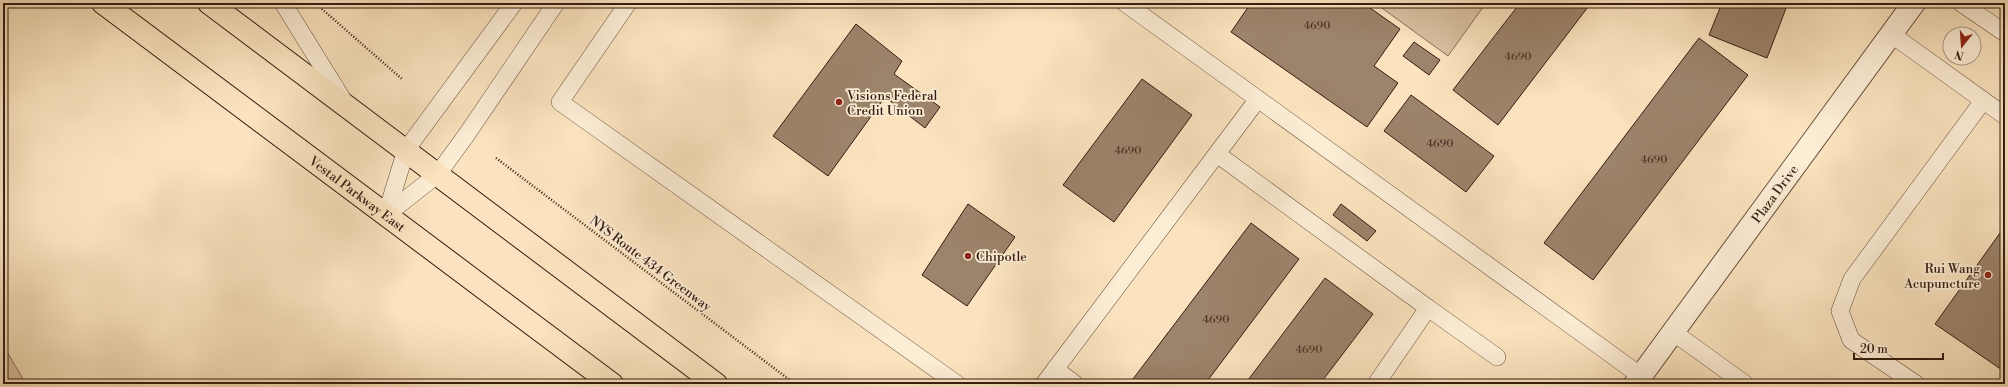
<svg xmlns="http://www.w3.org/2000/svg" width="2008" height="387" viewBox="0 0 2008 387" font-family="'Libre Bodoni',serif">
<rect width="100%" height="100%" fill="#fae3be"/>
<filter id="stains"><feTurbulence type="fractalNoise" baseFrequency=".005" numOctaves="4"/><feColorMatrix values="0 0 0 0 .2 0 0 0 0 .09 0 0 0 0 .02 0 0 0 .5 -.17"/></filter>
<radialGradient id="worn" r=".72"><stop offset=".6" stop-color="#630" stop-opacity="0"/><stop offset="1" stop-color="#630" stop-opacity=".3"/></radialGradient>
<g fill="#d9c1a1" stroke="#886e5a">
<polygon points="1375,3 1486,3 1448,56"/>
<polygon points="3,345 26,384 3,384"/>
</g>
<g fill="#9c836b" stroke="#361c12">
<polygon points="1251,3 1363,3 1400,29 1374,66 1398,83 1367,127 1231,32"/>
<polygon points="1520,3 1591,3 1498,125 1453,90"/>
<polygon points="1722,3 1788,3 1767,58 1709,35"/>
<polygon points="856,24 902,61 894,74 940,107 925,128 885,97 828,176 773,136"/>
<polygon points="1699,38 1748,75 1593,280 1544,243"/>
<polygon points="1414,42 1440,60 1429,75 1403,56"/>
<polygon points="1142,79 1192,115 1114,222 1063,185"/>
<polygon points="1411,95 1494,156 1466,192 1384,131"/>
<polygon points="968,204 1015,237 967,306 922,275"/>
<polygon points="1341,204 1376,231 1367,241 1333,215"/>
<polygon points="1251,223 1299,259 1205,384 1139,384 1133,379"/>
<polygon points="2005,226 2005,372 1935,324"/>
<polygon points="1325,278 1373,314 1320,384 1245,384"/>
<polygon points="1467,380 1473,384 1464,384"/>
</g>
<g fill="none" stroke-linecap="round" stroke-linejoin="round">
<defs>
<g id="lane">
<polyline points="283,3 343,100"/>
<polyline points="628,3 560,102 957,384"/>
<polyline points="1125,3 1641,376"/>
<polyline points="1961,3 2005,33"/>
<polyline points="1891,34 2005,116"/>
<polyline points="1217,154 1428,308 1376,384"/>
<polyline points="386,215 438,174 467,134 556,3"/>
<polyline points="386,215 406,150 514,3"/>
<polyline points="1428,308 1497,357"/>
<polyline points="1673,332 1745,384"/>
<polyline points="1055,369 1075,384"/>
<polyline points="1044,384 1258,99"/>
<polyline points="1916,384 1851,340 1840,311 1852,279 1983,101"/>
</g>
<g id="street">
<path id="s1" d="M1635 384 1914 3"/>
</g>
<g id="primary">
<path id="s2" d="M103 3 612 384"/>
<polyline points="209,3 716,384"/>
</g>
</defs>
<use href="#lane" stroke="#674e3d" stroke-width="18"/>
<use href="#street" stroke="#674e3d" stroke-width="24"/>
<use href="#primary" stroke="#361c12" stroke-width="24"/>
<g stroke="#361c12" stroke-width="2.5" stroke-dasharray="1 2" stroke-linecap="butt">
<polyline points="315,3 402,79"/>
<polyline points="496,158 795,384"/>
</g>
<use href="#lane" stroke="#fcedd5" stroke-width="17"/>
<use href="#street" stroke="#fcedd5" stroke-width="22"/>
<use href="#primary" stroke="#fae3be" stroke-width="22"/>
</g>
<g fill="#8f2418" stroke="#fcedd5" stroke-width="1.5">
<circle cx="839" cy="102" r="4"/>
<circle cx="968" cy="256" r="4"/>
<circle cx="1988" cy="275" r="4"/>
</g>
<g text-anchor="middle" stroke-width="3.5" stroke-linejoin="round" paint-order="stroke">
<g font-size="11" fill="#503628">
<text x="1317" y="29">4690</text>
<text x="1518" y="60">4690</text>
<text x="1440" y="147">4690</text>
<text x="1128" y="154">4690</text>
<text x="1654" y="163">4690</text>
<text x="1216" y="323">4690</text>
<text x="1309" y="353">4690</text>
</g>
<g font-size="13" fill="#361c12" stroke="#fcedd5" text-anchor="start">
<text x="847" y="100">Visions Federal<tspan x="847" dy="15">Credit Union</tspan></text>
<text x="976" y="261">Chipotle</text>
<text x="1980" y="273" text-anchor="end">Rui Wang<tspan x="1980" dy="15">Acupuncture</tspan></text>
</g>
<g font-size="13" fill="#361c12" stroke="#fcedd5">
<text dy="5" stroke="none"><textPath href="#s1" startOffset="236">Plaza Drive</textPath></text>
<text dy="5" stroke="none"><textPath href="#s2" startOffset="318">Vestal Parkway East</textPath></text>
<text transform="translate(651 263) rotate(37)" y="5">NYS Route 434 Greenway</text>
</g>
</g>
<rect width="2008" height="387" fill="none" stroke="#fae3be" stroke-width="16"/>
<rect x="4" y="4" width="2000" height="379" fill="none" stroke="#361c12" stroke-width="2"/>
<rect x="8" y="8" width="1992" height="371" fill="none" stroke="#361c12"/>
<g transform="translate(1962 46) rotate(197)"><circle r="19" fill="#fcedd5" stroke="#ad9987"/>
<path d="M0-3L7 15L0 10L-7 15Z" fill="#8f2418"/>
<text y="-6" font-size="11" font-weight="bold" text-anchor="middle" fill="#361c12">N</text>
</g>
<path d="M1854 353v6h89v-6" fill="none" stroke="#361c12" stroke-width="2"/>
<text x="1860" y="353" font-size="12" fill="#361c12" stroke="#fcedd5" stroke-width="3" paint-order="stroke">20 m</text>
<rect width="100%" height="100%" filter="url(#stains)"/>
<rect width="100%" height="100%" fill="url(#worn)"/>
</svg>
